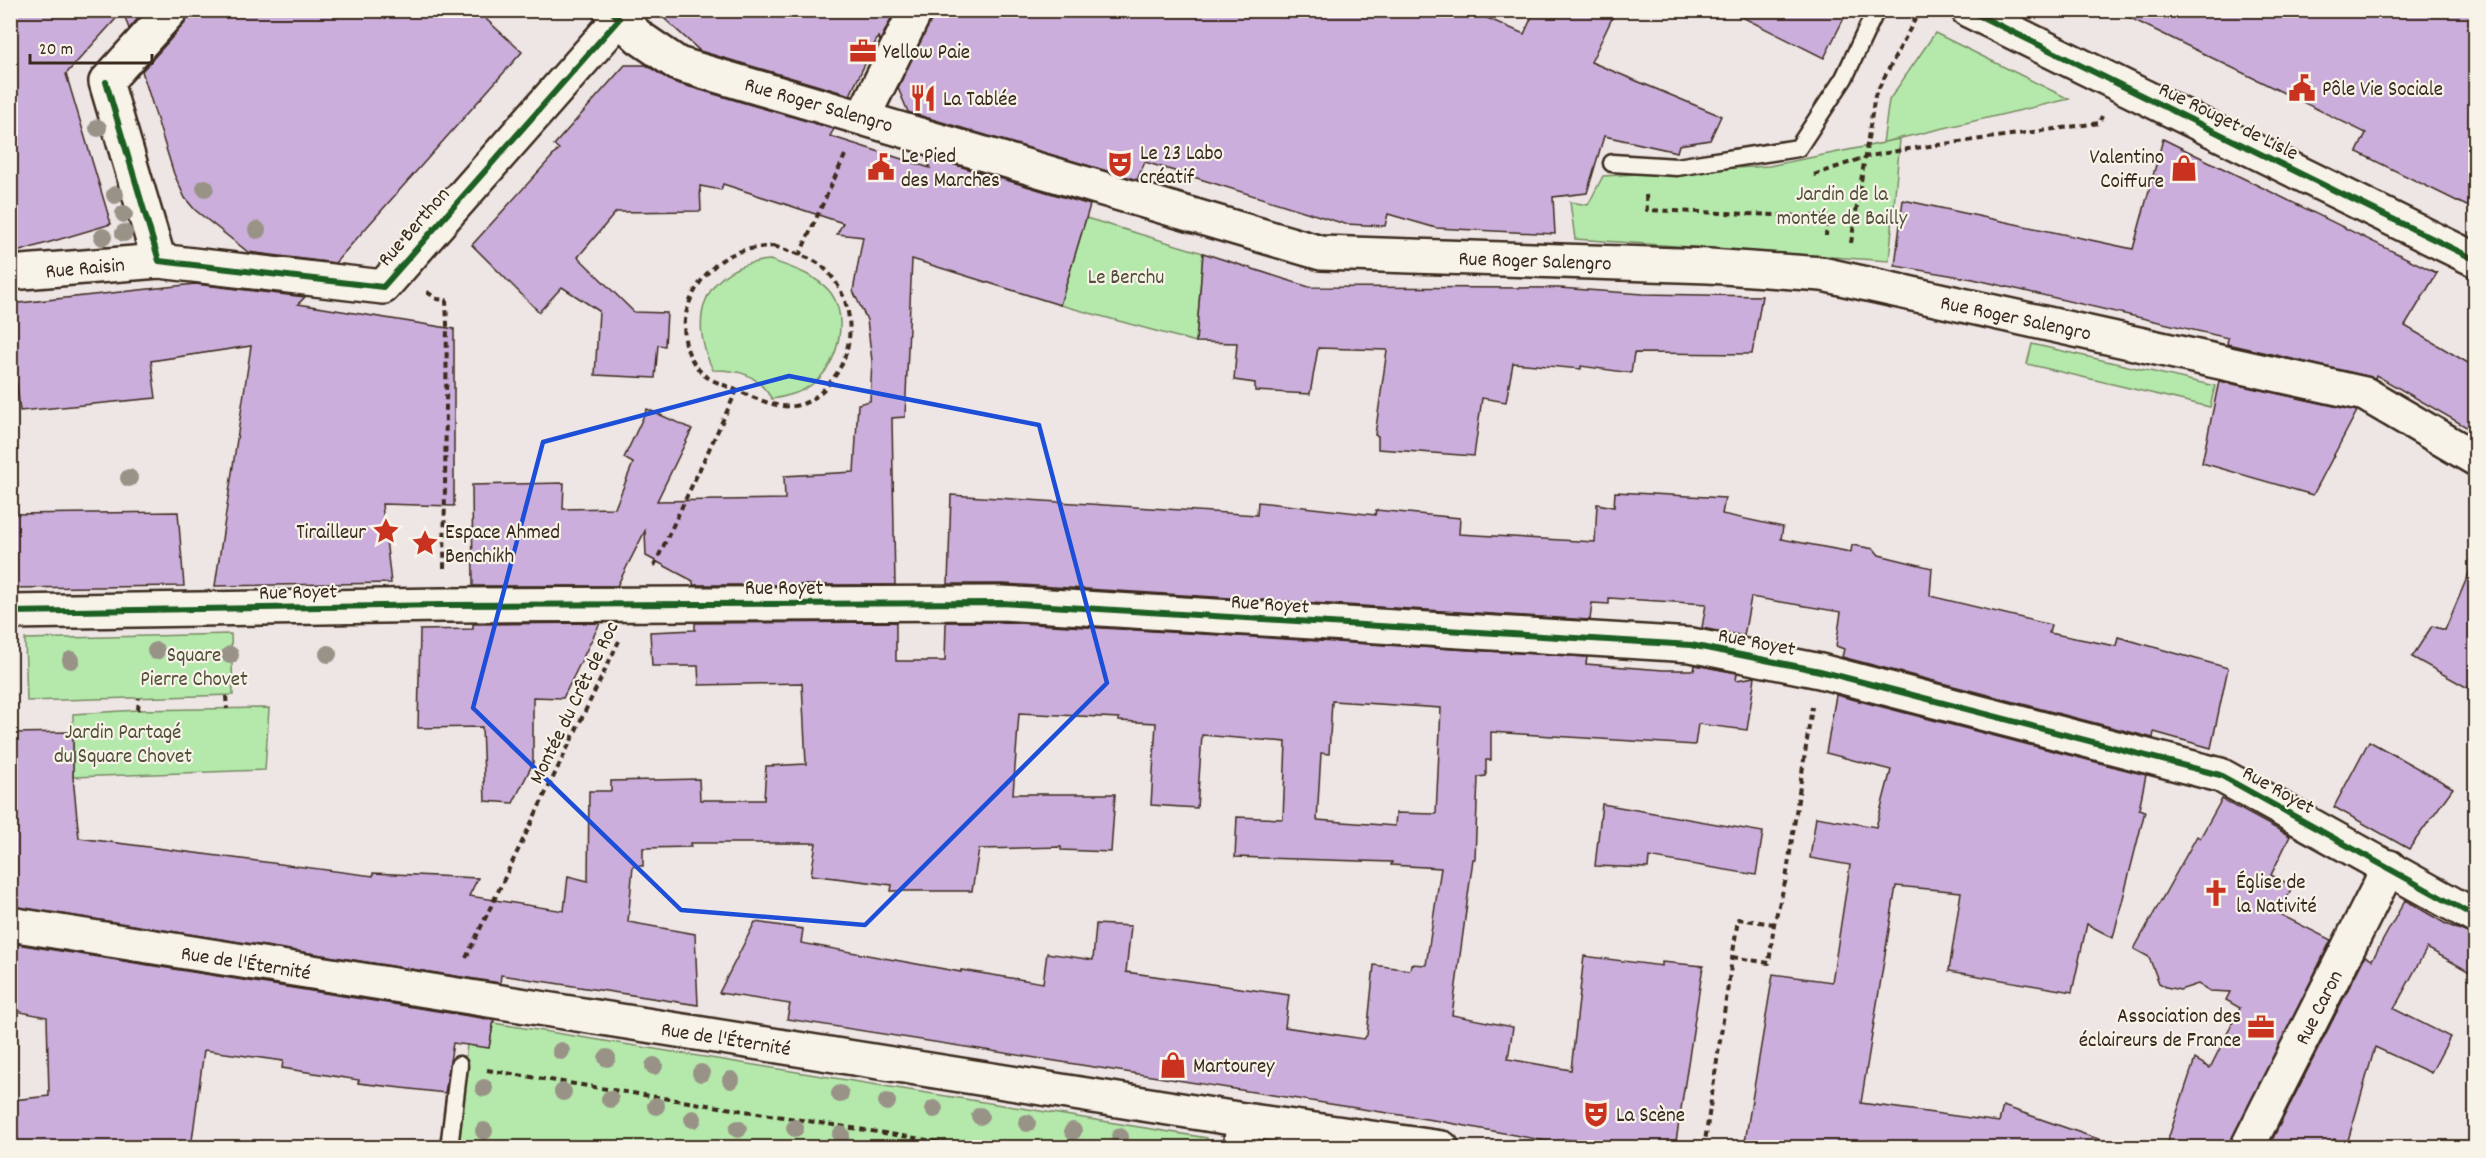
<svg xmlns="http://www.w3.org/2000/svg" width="2486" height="1158" viewBox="0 0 2486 1158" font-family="Dekko,sans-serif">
<rect width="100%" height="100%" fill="#eee5e5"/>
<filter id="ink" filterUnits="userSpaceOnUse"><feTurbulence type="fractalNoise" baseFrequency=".0167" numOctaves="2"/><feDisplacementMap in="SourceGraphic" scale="12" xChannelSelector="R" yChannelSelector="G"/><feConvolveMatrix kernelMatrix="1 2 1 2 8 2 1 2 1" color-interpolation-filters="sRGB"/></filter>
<g filter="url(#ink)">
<g fill="#b4e9ab" stroke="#788a64" stroke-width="1.5">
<polygon points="1935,33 2069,99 1884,142 1900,139 1889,261 1575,239 1570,202 1588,205 1603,176 1769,166 1883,143 1889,100"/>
<polygon points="1086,218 1203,253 1196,342 1060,305"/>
<path d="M770 260C790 267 817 275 831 293 849 319 838 364 815 382 802 393 788 396 772 399 756 374 742 370 713 370 686 316 706 265 770 260Z"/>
<polygon points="2032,344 2215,386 2210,407 2027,364"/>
<polygon points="231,634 233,695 27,701 25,639"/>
<polygon points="269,708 265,770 73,777 73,714 138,710"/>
<polygon points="493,1023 1207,1138 1206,1148 454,1148 467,1045 489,1048"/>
</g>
<g fill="#cbaedb" stroke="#3b2a1e" stroke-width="1.5" fill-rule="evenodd">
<polygon points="10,10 145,10 129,29 123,11 66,74 111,224 10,254"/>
<polygon points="189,10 476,10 522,52 335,263 248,252 195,210 185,198 174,174 142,71 185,23"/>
<polygon points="655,10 895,10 880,41 878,37 850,95 700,51"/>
<polygon points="934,10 1469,10 1524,34 1535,10 1616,10 1591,62 1721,116 1710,140 1679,145 1677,152 1604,136 1587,193 1553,197 1555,234 1436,228 1388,214 1385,226 1345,224 1145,162 1137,180 908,112 898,88"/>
<polygon points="1728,10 1848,10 1824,58"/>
<polygon points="2114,10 2475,10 2475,210 2357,152 2366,133"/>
<polygon points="625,65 646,65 673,82 834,129 830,136 930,168 925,156 1090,205 1060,305 912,259 905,417 892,418 895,585 693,585 693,581 646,556 645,531 617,586 473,586 472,485 564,483 563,509 615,508 633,463 624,458 647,409 692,429 657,501 785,499 784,476 854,472 858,404 870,401 872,361 867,320 853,291 863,237 837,234 843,223 723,184 721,190 700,186 701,211 616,212 578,257 634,312 667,313 665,346 658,345 655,378 595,375 599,311 562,287 539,312 472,245 559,149 554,145"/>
<polygon points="2163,139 2437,273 2405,326 2475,367 2475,432 2376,375 2375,378 2227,344 2228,338 1973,279 1895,266 1903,200 2133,249"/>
<polygon points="1203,253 1309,287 1559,288 1643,294 1762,296 1752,354 1634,353 1631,373 1581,366 1581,369 1513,363 1506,402 1482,398 1474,456 1378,449 1378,436 1375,435 1387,350 1318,348 1310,394 1255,391 1255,383 1234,380 1237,343 1196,342"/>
<polygon points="195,284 305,297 298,304 454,329 454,506 382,504 391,583 215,586 251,346 151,361 156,398 20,411 17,384 10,385 10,304"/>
<polygon points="2219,381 2357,411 2313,495 2202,463"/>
<polygon points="1615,492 1725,498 1722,514 1783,527 1781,539 1851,552 1852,545 1874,549 1879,555 1932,568 1930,596 2051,625 2049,633 2116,646 2118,637 2228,668 2211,748 2154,732 2153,738 1842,657 1844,649 1836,646 1841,612 1751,597 1744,636 1702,628 1706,604 1609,598 1609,604 1592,603 1590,620 1003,584 948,584 951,495 1257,515 1258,502 1375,515 1376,510 1460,518 1459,534 1595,542 1597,504 1614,507"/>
<polygon points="178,512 184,586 10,588 10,514"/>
<polygon points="2475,559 2475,692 2412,657 2432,626 2445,630"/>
<path d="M896 622V661H945L946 622H1001L1587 657 1586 664 1663 670H1694L1695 665 1737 673 1736 680 1755 677 1747 730 1698 724 1695 745 1491 732V760H1486V776L1478 777 1475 859H1473L1452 1015 1513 1027 1508 1059 1571 1070 1584 956 1662 966V962L1703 966 1675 1148H1621L1563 1139 1562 1144 1439 1121 787 1019 790 1004 719 993 755 922 803 929 801 943 961 972V970L1043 983 1047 953 1093 960 1096 924 1131 926 1126 972 1289 995 1285 1027 1364 1039 1367 1035 1374 965 1410 970 1411 964 1426 965 1441 868 1391 865 1392 862 1235 857 1237 817 1283 819 1286 742 1202 735 1197 808 1151 805 1156 723 1119 721V718L1019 713 1013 794H1115L1111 852 1061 850V847L979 849 972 891H891L892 885 811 875 816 843H690L691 847 643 848V866H633L628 922 695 934 698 1005 501 975 500 983 10 906V733L73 732V777L79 838 373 876V873L478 878 469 896 564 911 568 876 588 881 589 791H611V781L699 779 700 800H764L766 766 806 764 802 683 699 685 698 666H652L650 632 695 630V623ZM1332 701 1441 708 1436 814 1396 813 1395 826 1317 820 1321 753 1329 754Z"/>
<polygon points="600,623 563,698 533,697 533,763 513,803 485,801 482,727 418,728 420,630 473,629 473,624"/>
<polygon points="1836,695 2146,775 2139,809 2145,811 2113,938 2087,924 2072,992 1949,971 1961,892 1896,886 1861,1103 1999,1122 2003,1106 2107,1142 2106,1148 1744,1148 1773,974 1832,982 1850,865 1810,858 1816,817 1876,827 1891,770 1826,753"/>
<polygon points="2369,741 2453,788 2409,849 2334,807"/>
<polygon points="2222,799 2290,836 2271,875 2293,886 2279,914 2331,940 2229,1148 2165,1148 2195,1059 2210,1068 2240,1008 2226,1000 2230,992 2210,991 2198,984 2180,990 2166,987 2159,983 2149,957 2134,949 2197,836 2200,838"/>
<polygon points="1602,804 1763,832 1756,875 1649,857 1648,868 1595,866"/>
<polygon points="2405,900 2446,924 2475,936 2475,975 2427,948 2394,1009 2450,1037 2431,1073 2375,1047 2347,1144 2334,1139 2329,1148 2268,1148 2365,956 2372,960"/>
<polygon points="10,943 494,1020 489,1048 453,1043 445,1093 358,1083 359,1080 282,1068 283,1061 204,1050 191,1148 19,1148 13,1100 49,1096 47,1017 10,1010"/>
</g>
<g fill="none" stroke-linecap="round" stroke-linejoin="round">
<defs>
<g id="service">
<polyline points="1612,163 1677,167 1798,148 1844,78 1876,10"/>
<polyline points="449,1148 459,1065"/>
</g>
<g id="minor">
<polyline points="610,10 640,38 678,64 1321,253 1709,266 1822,274 2365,394 2476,459"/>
<polyline points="1968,10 2476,260"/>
<polyline points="863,117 916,10"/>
<polyline points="159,261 106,82 171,10"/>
<polyline points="10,273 159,261 383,287 619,19"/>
<polyline points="10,612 442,605 1002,603 1691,645 1820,671 2220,775 2476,917"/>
<polyline points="10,924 1244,1120 1442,1148"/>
<polyline points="1240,1148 1244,1120"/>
<polyline points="2247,1148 2389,867"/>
</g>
</defs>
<use href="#service" stroke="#3b2a1e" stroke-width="21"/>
<use href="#minor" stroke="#3b2a1e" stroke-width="38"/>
<g stroke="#3b2a1e" stroke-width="4" stroke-dasharray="6 4.5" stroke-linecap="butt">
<polyline points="1814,175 1865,157 1908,149 2099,123 2102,116"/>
<polyline points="1646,195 1647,210 1827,217 1826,236"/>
<polyline points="1851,243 1875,95 1920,10"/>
<path d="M774 246C790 252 813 257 824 268 855 298 858 347 832 380 800 420 776 407 736 390 725 385 707 380 700 371 669 337 688 284 722 260 738 249 756 248 774 246Z"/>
<polyline points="799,256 846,153"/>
<polyline points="427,292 437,299 446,300 447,324 444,568"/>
<polyline points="654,566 737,390"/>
<polyline points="226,696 227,709"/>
<polyline points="138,710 139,698"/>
<polyline points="1732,957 1769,963 1774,924 1786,879 1812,707"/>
<polyline points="466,958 619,641"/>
<polyline points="487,1070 978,1148"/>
<polyline points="1704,1148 1738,919 1774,924"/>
</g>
<use href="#service" stroke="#f7f3e8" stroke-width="16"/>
<use href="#minor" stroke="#f7f3e8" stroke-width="33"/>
<defs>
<g id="cycleway">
<polyline points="1968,10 2476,260"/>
<polyline points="106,82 159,261 383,287 619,19 610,10"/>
<polyline points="10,612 442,605 1002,603 1691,645 1820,671 2220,775 2476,917"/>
</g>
</defs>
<use href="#cycleway" stroke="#f7f3e8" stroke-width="10"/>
<use href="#cycleway" stroke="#1b5e20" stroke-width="6"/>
</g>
<g fill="#999387">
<circle cx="98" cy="128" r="9"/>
<circle cx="205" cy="188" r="9"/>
<circle cx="115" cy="195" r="9"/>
<circle cx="124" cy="214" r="9"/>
<circle cx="257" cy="230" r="9"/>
<circle cx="124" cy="233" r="9"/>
<circle cx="103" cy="237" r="9"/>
<circle cx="129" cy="478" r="9"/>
<circle cx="156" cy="651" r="9"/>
<circle cx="328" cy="654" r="9"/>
<circle cx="230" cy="655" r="9"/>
<circle cx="71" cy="660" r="9"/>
<circle cx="561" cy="1051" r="9"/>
<circle cx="607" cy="1058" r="9"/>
<circle cx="654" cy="1066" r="9"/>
<circle cx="701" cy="1073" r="9"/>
<circle cx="731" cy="1080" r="9"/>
<circle cx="484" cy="1088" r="9"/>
<circle cx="563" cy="1092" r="9"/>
<circle cx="840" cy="1094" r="9"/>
<circle cx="610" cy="1099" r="9"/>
<circle cx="887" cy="1102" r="9"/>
<circle cx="656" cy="1106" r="9"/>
<circle cx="934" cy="1109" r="9"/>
<circle cx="980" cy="1116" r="9"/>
<circle cx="693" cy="1119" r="9"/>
<circle cx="1027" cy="1123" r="9"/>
<circle cx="795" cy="1128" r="9"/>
<circle cx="738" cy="1129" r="9"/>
<circle cx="484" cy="1131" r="9"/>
<circle cx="1073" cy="1131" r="9"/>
<circle cx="841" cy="1135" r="9"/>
<circle cx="1120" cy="1137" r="9"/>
</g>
</g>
<path fill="none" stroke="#1d4ed8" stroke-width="4.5" stroke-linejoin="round" d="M789 376 1039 425 1107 683 865 925 681 910 473 708 543 442Z"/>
<defs>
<symbol id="office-bare" viewBox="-9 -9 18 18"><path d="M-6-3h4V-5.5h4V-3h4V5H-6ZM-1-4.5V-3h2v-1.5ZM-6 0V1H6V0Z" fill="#c8321e" stroke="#f7f3e8" stroke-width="2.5" paint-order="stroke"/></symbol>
<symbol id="civic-bare" viewBox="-9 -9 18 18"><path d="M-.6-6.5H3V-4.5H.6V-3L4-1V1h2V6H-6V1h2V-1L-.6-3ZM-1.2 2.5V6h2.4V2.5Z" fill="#c8321e" stroke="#f7f3e8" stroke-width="2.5" paint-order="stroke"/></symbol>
<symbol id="restaurant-bare" viewBox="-9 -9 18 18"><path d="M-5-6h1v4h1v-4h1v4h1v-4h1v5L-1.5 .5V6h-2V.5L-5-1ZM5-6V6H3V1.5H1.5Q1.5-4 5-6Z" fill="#c8321e" stroke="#f7f3e8" stroke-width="2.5" paint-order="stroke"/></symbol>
<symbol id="theatre-bare" viewBox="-9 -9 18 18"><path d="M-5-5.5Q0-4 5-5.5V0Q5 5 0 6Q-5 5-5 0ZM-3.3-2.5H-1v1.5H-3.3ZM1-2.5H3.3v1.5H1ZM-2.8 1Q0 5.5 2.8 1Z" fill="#c8321e" stroke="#f7f3e8" stroke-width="2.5" paint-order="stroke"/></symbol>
<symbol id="shop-bare" viewBox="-9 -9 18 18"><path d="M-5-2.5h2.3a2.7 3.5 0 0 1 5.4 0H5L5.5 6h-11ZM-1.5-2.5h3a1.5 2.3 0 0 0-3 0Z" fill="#c8321e" stroke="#f7f3e8" stroke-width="2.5" paint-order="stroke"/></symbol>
<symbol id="sight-bare" viewBox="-9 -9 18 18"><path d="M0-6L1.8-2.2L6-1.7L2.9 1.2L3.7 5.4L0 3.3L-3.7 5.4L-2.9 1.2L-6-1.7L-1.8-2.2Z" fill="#c8321e" stroke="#f7f3e8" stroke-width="2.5" paint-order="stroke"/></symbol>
<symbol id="church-bare" viewBox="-9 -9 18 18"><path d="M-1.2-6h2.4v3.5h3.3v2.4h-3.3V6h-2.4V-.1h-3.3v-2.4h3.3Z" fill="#c8321e" stroke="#f7f3e8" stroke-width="2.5" paint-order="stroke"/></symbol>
</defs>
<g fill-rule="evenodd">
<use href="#office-bare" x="844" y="32" width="38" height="38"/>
<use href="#civic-bare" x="2283" y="69" width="38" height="38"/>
<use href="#restaurant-bare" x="904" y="79" width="38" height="38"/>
<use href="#theatre-bare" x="1101" y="145" width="38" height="38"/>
<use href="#civic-bare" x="862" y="148" width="38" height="38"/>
<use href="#shop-bare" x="2165" y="149" width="38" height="38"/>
<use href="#sight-bare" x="367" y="512" width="38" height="38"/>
<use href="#sight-bare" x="406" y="524" width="38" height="38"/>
<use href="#church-bare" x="2197" y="874" width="38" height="38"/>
<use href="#office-bare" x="2242" y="1008" width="38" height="38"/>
<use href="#shop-bare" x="1154" y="1046" width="38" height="38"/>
<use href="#theatre-bare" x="1577" y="1095" width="38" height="38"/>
</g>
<g text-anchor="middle" stroke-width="4.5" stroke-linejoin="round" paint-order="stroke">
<g font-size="21" fill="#3b2a1e" stroke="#f7f3e8" text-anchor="start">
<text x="883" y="58">Yellow Paie</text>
<text x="2322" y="95">Pôle Vie Sociale</text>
<text x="943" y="105">La Tablée</text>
<text x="1140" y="159">Le 23 Labo<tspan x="1140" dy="24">créatif</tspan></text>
<text x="901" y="162">Le Pied<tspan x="901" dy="24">des Marches</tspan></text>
<text x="2164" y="163" text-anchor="end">Valentino<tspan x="2164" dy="24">Coiffure</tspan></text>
<text x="366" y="538" text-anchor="end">Tirailleur</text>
<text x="445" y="538">Espace Ahmed<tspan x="445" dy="24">Benchikh</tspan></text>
<text x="2236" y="888">Église de<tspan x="2236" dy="24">la Nativité</tspan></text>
<text x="2241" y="1022" text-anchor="end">Association des<tspan x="2241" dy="24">éclaireurs de France</tspan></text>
<text x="1193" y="1072">Martourey</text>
<text x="1616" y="1121">La Scène</text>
</g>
<g font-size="21" fill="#3b2a1e" stroke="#f7f3e8">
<text transform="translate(819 104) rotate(16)" y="7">Rue Roger Salengro</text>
<text transform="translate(2229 120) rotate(26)" y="7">Rue Rouget de Lisle</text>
<text transform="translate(413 226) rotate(-49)" y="7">Rue Berthon</text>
<text transform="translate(1535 260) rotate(2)" y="7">Rue Roger Salengro</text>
<text transform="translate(85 267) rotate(-5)" y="7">Rue Raisin</text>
<text transform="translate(2016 317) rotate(12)" y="7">Rue Roger Salengro</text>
<text x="784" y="594">Rue Royet</text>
<text transform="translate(298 591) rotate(-1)" y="7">Rue Royet</text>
<text transform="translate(1270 603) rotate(4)" y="7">Rue Royet</text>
<text transform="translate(1757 641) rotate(11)" y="7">Rue Royet</text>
<text transform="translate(573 702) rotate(-64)" y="7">Montée du Crêt de Roc</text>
<text transform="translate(2279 789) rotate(29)" y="7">Rue Royet</text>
<text transform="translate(246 962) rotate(9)" y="7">Rue de l'Éternité</text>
<text transform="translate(2318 1007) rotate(-63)" y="7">Rue Caron</text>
<text transform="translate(726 1038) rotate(9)" y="7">Rue de l'Éternité</text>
</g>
<g font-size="21" fill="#53503a" stroke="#f7f3e8">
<text x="1842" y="200">Jardin de la<tspan x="1842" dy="24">montée de Bailly</tspan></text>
<text x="1126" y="283">Le Berchu</text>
<text x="194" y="661">Square<tspan x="194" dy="24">Pierre Chovet</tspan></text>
<text x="123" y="738">Jardin Partagé<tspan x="123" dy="24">du Square Chovet</tspan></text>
</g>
</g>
<rect width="2486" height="1158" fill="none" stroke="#f7f3e8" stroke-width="36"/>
<rect x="18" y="18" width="2450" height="1122" fill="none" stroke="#3b2a1e" stroke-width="2" filter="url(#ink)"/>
<path d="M30 54v9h122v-9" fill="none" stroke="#3b2a1e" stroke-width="3"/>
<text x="39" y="54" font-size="18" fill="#3b2a1e" stroke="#f7f3e8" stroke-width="4.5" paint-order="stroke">20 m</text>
</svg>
